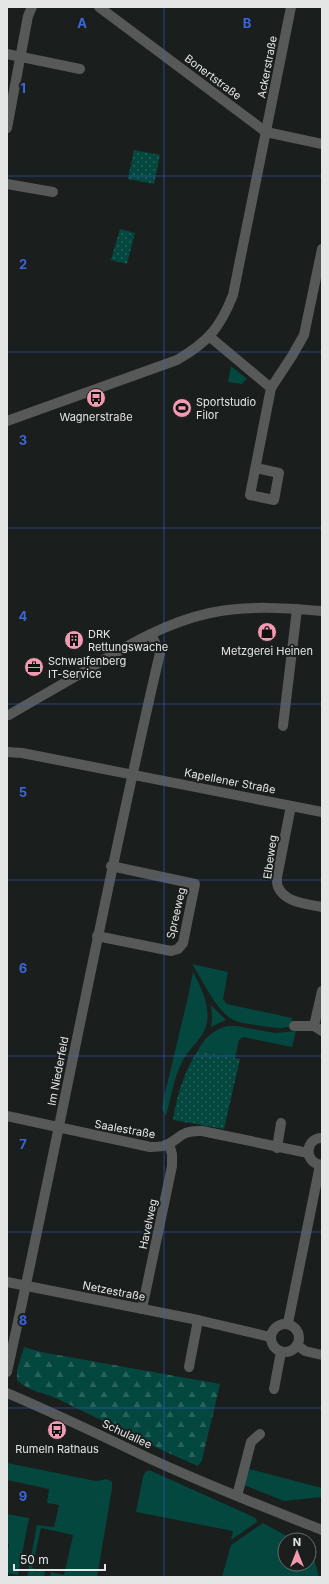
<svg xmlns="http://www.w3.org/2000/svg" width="329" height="1584" viewBox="0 0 329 1584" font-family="Inter,sans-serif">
<defs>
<pattern id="forest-firs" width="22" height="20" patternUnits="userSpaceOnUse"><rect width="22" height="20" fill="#03473f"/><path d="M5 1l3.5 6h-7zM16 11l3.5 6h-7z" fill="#28625b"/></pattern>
<pattern id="park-dots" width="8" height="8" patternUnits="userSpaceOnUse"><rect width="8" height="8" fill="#03473f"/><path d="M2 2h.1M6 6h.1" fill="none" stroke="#28625b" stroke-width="1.8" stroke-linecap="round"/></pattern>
</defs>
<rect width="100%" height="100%" fill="#1a1e1d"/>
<g fill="#03473f">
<polygon points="231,366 247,379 242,384 228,382"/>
<path d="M192 964 228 972 223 999 227 1004 292 1018 291 1026C281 1030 271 1027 261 1026 253 1024 244 1024 236 1021 217 1014 203 980 192 964Z"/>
<path d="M193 972C203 991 215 1015 202 1035 196 1044 188 1051 183 1060 174 1077 171 1097 166 1116L162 1109 164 1097 188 997Z"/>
<polygon points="211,1005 226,1020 211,1027 212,1017"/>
<path d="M227 1026H237L275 1033 296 1031 292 1047 243 1037 239 1040 235 1058 198 1050C205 1037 213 1030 227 1026Z"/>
<polygon points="7,1463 96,1481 107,1479 112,1482 112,1489 97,1577 50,1577 51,1572 64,1575 73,1535 41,1528 32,1568 45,1571 44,1577 27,1577 37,1525 54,1527 59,1505 47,1503 49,1489 7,1480"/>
<polygon points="249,1469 322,1488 322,1497 284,1501 244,1485"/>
<polygon points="149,1470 256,1518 257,1522 231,1540 233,1531 136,1512 143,1477 145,1472"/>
<polygon points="7,1514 29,1518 18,1575 7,1573 7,1556 9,1544 7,1544"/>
<polygon points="263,1523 294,1540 285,1540 285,1564 309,1564 309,1555 315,1562 319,1577 222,1577 231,1545"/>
</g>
<path fill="url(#forest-firs)" d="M24 1347 41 1352 220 1384 202 1460 198 1466C150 1446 105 1421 58 1399 43 1392 29 1392 17 1380V1370Z"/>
<g fill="url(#park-dots)">
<polygon points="134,150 160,155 154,184 128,179"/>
<polygon points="120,229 135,233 127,264 111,260"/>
<path d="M198 1050 240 1059 224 1129 173 1120C177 1093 184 1073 198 1050Z"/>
</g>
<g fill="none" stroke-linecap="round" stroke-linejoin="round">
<g stroke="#575958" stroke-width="10">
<polyline points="99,7 266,132 322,144"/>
<polyline points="7,54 80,69"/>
<polyline points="7,128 28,16 32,7"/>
<polyline points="7,184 53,192"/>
<polyline points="210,337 271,388 250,495 274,500 279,473 256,468"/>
<polyline points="271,388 292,356 304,335 322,249"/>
<path d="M7 421 177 360C208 342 220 328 233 295L291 7"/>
<path d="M9 715C36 699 63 684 90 668 128 645 167 622 210 613 247 605 285 608 322 611"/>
<polyline points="283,726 297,609"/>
<polyline points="7,752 22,753 322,812"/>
<path d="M291 806 277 877C277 880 277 885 278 887 285 903 308 904 322 907"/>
<polyline points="97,936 171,951 178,949 183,943 195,884 111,866"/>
<polyline points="322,991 314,1026 322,1031"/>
<polyline points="294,1026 314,1026"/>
<path d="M7 1116 150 1147C154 1147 159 1147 163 1146 180 1141 178 1130 202 1131L308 1153"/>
<path d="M322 1138C304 1138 304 1164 322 1165"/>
<polyline points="277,1148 281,1123"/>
<polyline points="7,1282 198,1320 270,1337"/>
<polyline points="142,1309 172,1166 172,1154 169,1144"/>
<polyline points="288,1323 320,1165"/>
<circle cx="285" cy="1338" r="14"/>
<polyline points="297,1345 305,1351 322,1355"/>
<polyline points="189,1367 198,1320"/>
<path d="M7 1372C60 1133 104 891 160 653L151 634"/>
<polyline points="274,1389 281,1352"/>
<path d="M7 1393C52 1412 96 1433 140 1454 199 1482 261 1506 322 1530"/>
<polyline points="237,1496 251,1442 260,1434"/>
</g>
</g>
<path fill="none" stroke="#3b65da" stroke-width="1" stroke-opacity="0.55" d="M164 7V1577M7 176H322M7 352H322M7 528H322M7 704H322M7 880H322M7 1056H322M7 1232H322M7 1408H322"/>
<defs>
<symbol id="bus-disc" viewBox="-11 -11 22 22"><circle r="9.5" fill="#f19ab1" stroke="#1a1e1d"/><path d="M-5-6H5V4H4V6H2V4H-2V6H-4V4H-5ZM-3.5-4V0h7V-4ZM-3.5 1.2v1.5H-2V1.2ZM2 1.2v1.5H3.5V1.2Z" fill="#111"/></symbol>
<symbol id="stadium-disc" viewBox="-11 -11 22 22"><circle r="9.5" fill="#f19ab1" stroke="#1a1e1d"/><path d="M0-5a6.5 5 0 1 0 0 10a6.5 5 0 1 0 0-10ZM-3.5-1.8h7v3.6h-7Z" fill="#111"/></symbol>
<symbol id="shop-disc" viewBox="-11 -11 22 22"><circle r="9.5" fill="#f19ab1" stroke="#1a1e1d"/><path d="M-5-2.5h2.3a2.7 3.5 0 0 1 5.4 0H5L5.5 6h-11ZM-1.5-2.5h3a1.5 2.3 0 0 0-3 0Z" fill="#111"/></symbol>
<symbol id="building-disc" viewBox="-11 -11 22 22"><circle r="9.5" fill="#f19ab1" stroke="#1a1e1d"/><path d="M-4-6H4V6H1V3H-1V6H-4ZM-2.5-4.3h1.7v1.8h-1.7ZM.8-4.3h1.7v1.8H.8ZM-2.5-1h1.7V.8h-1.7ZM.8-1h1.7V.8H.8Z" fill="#111"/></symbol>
<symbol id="office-disc" viewBox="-11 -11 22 22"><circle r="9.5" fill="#f19ab1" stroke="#1a1e1d"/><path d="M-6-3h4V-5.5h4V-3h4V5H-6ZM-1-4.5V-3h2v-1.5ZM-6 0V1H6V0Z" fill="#111"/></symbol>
</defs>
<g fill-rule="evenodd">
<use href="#bus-disc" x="85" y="387" width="22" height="22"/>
<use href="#stadium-disc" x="171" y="397" width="22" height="22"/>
<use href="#shop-disc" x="256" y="621" width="22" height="22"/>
<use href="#building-disc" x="63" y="629" width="22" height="22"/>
<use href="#office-disc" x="23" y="656" width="22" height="22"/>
<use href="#bus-disc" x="46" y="1419" width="22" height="22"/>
</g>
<g text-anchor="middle" stroke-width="4" stroke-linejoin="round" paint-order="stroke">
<g font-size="11" fill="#e4e6e6" stroke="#1a1e1d">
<text transform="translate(267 67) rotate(-79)" y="4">Ackerstraße</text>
<text transform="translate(213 77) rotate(37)" y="4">Bonertstraße</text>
<text transform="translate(230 781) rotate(11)" y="4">Kapellener Straße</text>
<text transform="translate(270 857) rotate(-82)" y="4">Elbeweg</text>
<text transform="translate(176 913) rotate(-77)" y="4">Spreeweg</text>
<text transform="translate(58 1071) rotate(-79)" y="4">Im Niederfeld</text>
<text transform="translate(125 1129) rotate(10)" y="4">Saalestraße</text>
<text transform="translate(148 1224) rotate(-78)" y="4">Havelweg</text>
<text transform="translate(114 1291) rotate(11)" y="4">Netzestraße</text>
<text transform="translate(127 1434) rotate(25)" y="4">Schulallee</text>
</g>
<g font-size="11" fill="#e4e6e6" stroke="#1a1e1d" text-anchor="start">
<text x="196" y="406">Sportstudio<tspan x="196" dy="13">Filor</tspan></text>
<text x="96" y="421" text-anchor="middle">Wagnerstraße</text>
<text x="88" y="638">DRK<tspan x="88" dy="13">Rettungswache</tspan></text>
<text x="267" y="655" text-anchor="middle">Metzgerei Heinen</text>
<text x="48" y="665">Schwalfenberg<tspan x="48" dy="13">IT-Service</tspan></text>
<text x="57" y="1453" text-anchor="middle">Rumeln Rathaus</text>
</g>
</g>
<g font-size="13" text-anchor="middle" font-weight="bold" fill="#3b65da" stroke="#1a1e1d" stroke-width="4" stroke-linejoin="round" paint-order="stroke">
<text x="82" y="28">A</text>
<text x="247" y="28">B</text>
<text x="23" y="93">1</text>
<text x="23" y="269">2</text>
<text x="23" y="445">3</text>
<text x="23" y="621">4</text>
<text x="23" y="797">5</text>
<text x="23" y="973">6</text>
<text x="23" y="1149">7</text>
<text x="23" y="1325">8</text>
<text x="23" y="1501">9</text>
</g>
<rect width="329" height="1584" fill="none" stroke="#e4e6e6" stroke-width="16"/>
<g transform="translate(297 1552)"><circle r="19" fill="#1a1e1d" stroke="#6b6e6d"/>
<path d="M0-3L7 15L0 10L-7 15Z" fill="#f19ab1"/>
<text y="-6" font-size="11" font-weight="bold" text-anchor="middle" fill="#e4e6e6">N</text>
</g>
<path d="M14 1564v6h91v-6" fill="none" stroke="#e4e6e6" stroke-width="2"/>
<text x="20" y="1564" font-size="12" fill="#e4e6e6" stroke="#1a1e1d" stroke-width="3" paint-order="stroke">50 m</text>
</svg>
